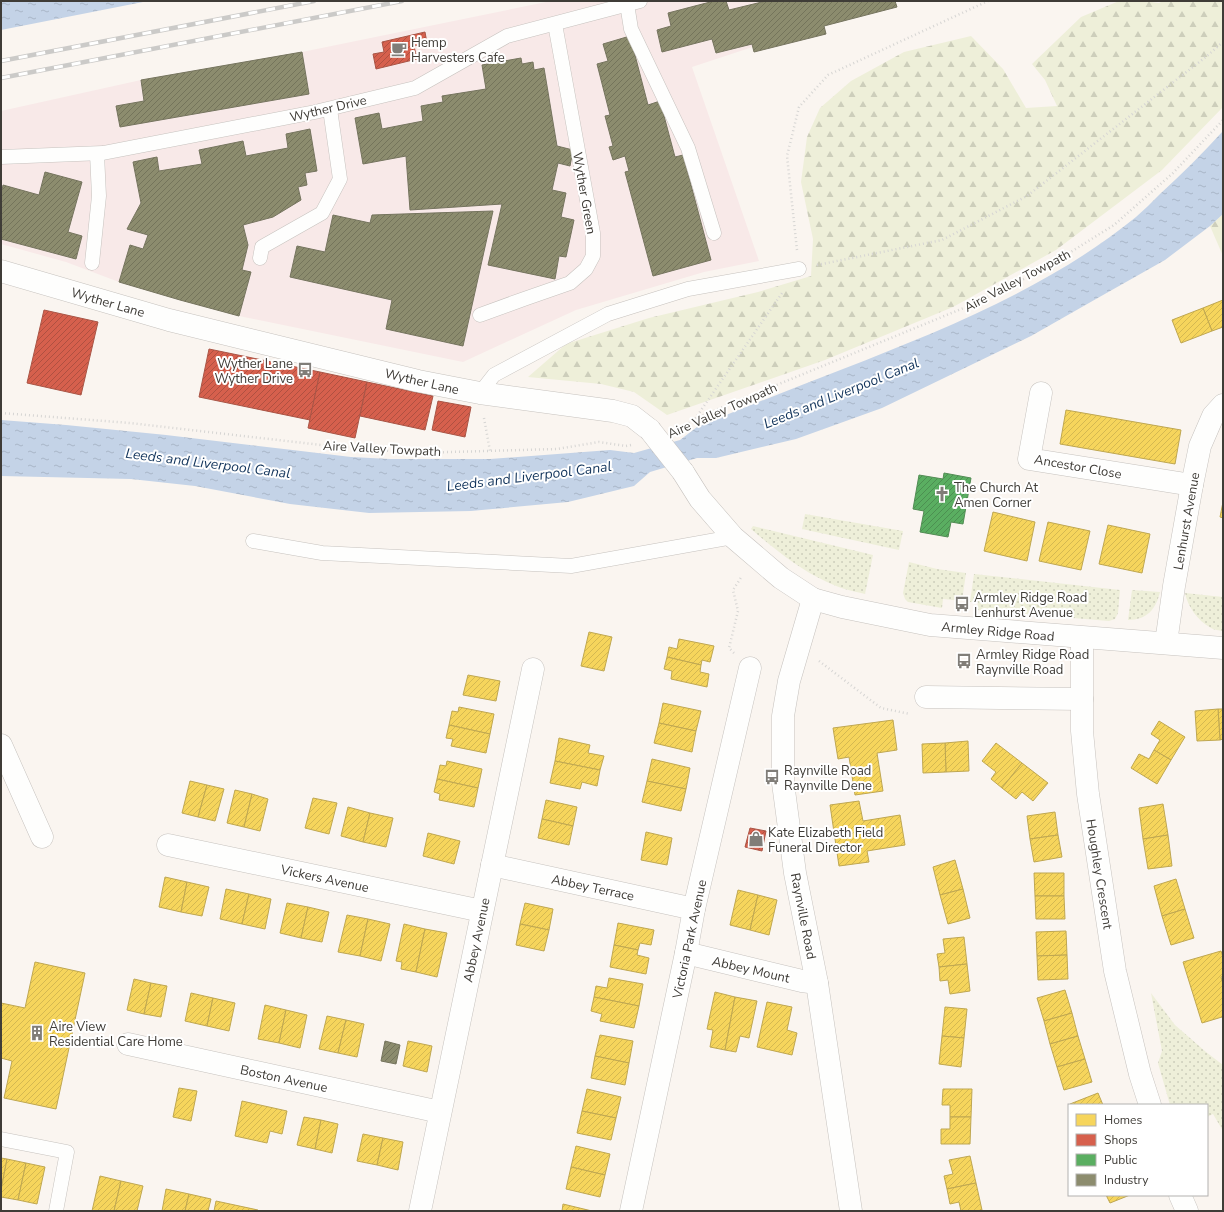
<svg xmlns="http://www.w3.org/2000/svg" width="1224" height="1212" viewBox="0 0 1224 1212" font-family="'Nunito Sans',sans-serif">
<defs>
<pattern id="grass-dots" width="8" height="8" patternUnits="userSpaceOnUse"><rect width="8" height="8" fill="#eeefd9"/><path d="M2 2h.1M6 6h.1" fill="none" stroke="#cdcebb" stroke-width="1.8" stroke-linecap="round"/></pattern>
<pattern id="forest-firs" width="22" height="20" patternUnits="userSpaceOnUse"><rect width="22" height="20" fill="#eeefd9"/><path d="M5 1l3.5 6h-7zM16 11l3.5 6h-7z" fill="#cdcebb"/></pattern>
<pattern id="water-ripples" width="26" height="14" patternUnits="userSpaceOnUse"><rect width="26" height="14" fill="#c4d3e7"/><path d="M2 4q2-2 4 0t4 0M15 11q2-2 4 0t4 0" fill="none" stroke="#a9b6c7"/></pattern>
<pattern id="homes-hatch" width="6" height="6" patternUnits="userSpaceOnUse"><rect width="6" height="6" fill="#f6d55c"/><path d="M-1 1l2-2M0 6l6-6M5 7l2-2" fill="none" stroke="#d4b851"/></pattern>
<pattern id="shops-hatch" width="6" height="6" patternUnits="userSpaceOnUse"><rect width="6" height="6" fill="#d6604d"/><path d="M-1 1l2-2M0 6l6-6M5 7l2-2" fill="none" stroke="#af5041"/></pattern>
<pattern id="public-hatch" width="6" height="6" patternUnits="userSpaceOnUse"><rect width="6" height="6" fill="#5aae61"/><path d="M-1 1l2-2M0 6l6-6M5 7l2-2" fill="none" stroke="#4c8f51"/></pattern>
<pattern id="industry-hatch" width="6" height="6" patternUnits="userSpaceOnUse"><rect width="6" height="6" fill="#8c8c6e"/><path d="M-1 1l2-2M0 6l6-6M5 7l2-2" fill="none" stroke="#74745b"/></pattern>
</defs>
<rect width="100%" height="100%" fill="#faf5f0"/>
<polygon fill="#f8e9e8" points="551,1 892,1 692,67 759,261 704,272 576,310 463,362 239,316 180,300 119,282 66,262 1,244 1,111 141,80 302,52"/>
<g fill="url(#grass-dots)">
<polygon points="805,514 903,531 899,550 802,529"/>
<path d="M753 526 873 555 865 594C852 591 839 588 827 582 800 570 773 548 751 529Z"/>
<polygon points="909,562 937,569 966,573 962,601 943,599 942,608 908,602 905,599 903,593"/>
<polygon points="974,574 1120,590 1118,613 1115,619 1109,621 977,610 978,602 970,602"/>
<path d="M1132 590 1160 592C1156 609 1147 620 1128 620Z"/>
<path d="M1185 593 1223 597V631C1219 630 1214 630 1211 628 1197 620 1188 607 1185 593Z"/>
<polygon points="1151,993 1175,1025 1206,1052 1223,1065 1223,1131 1213,1114 1207,1117 1207,1105 1170,1105 1158,1063 1162,1051"/>
</g>
<g fill="url(#forest-firs)">
<polygon points="1119,1 1143,1 1159,3 1163,1 1223,1 1223,107 1162,170 1056,250 953,307 825,360 667,415 634,392 601,384 528,377 566,344 649,318 758,292 811,276 813,239 801,182 807,137 820,108 851,81 904,52 971,36 1003,69 1026,108 1057,106 1045,80 1032,64 1081,17"/>
<polygon points="1223,214 1223,256 1210,226"/>
</g>
<g fill="url(#water-ripples)">
<polygon points="1,1 148,1 1,30"/>
<path d="M1223 131V214L1210 226 1165 260 1096 299 1031 336 882 408 796 439 716 458H697L650 472 634 486 568 502 471 511 369 513 290 504 195 486 131 479 1 476V420L66 425 166 435 301 451 351 457 390 459H490L610 450 634 453 680 440 697 427C745 407 794 388 843 369 945 329 1050 287 1136 217 1144 210 1152 202 1160 194 1182 174 1203 153 1223 131Z"/>
</g>
<g fill="url(#homes-hatch)" stroke="#bfa751">
<polygon points="1223,300 1223,327 1212,331 1203,308"/>
<polygon points="1203,308 1212,331 1181,343 1172,320"/>
<polygon points="1066,410 1181,430 1175,464 1060,444"/>
<polygon points="1223,502 1223,518 1220,517"/>
<polygon points="993,512 1035,522 1027,561 984,551"/>
<polygon points="1048,522 1090,531 1081,570 1039,561"/>
<polygon points="1108,525 1150,534 1142,573 1099,564"/>
<polygon points="589,632 612,637 604,671 581,666"/>
<polygon points="679,639 714,646 710,662 702,660 701,665 667,657 669,647 677,649"/>
<polygon points="667,657 701,665 700,672 709,674 707,687 671,679 672,671 664,669"/>
<polygon points="468,675 500,681 496,701 463,695"/>
<polygon points="663,703 701,711 696,731 659,723"/>
<polygon points="459,707 494,714 490,734 449,725 452,711 458,712"/>
<polygon points="1218,709 1223,709 1223,739 1220,740"/>
<polygon points="1218,709 1220,740 1197,741 1195,711"/>
<polygon points="893,720 897,750 877,753 883,791 855,795 849,757 838,759 833,728"/>
<polygon points="1159,721 1185,737 1171,760 1154,750 1160,740 1151,734"/>
<polygon points="659,723 696,731 692,752 654,743"/>
<polygon points="449,725 490,734 486,753 451,746 453,739 446,738"/>
<polygon points="559,738 590,745 588,753 604,756 600,770 555,761"/>
<polygon points="968,741 969,771 946,772 945,743"/>
<polygon points="945,743 946,772 923,773 922,744"/>
<polygon points="996,743 1022,763 1002,788 991,779 996,772 982,761"/>
<polygon points="1154,750 1171,760 1157,784 1131,768 1139,754 1149,759"/>
<polygon points="652,759 690,768 686,789 647,781"/>
<polygon points="447,761 482,769 478,788 437,779 440,765 446,766"/>
<polygon points="555,761 600,770 597,786 582,782 580,789 550,783"/>
<polygon points="1022,763 1048,783 1033,801 1022,792 1016,799 1002,788"/>
<polygon points="437,779 478,788 474,807 439,800 440,794 434,792"/>
<polygon points="190,781 207,785 198,817 182,813"/>
<polygon points="647,781 686,789 681,811 642,802"/>
<polygon points="207,785 224,789 215,821 198,817"/>
<polygon points="235,790 252,794 244,827 227,823"/>
<polygon points="252,794 268,799 260,831 244,827"/>
<polygon points="313,798 337,803 329,834 305,828"/>
<polygon points="546,800 577,807 573,826 542,819"/>
<polygon points="859,801 863,821 900,815 905,845 867,851 869,862 839,866 830,805"/>
<polygon points="1163,804 1168,835 1143,839 1139,808"/>
<polygon points="348,807 370,813 363,842 341,836"/>
<polygon points="1055,812 1058,835 1030,839 1027,816"/>
<polygon points="370,813 393,818 386,847 363,842"/>
<polygon points="542,819 573,826 569,845 538,838"/>
<polygon points="646,832 672,838 667,865 641,860"/>
<polygon points="428,833 460,841 454,864 423,856"/>
<polygon points="1058,835 1062,857 1034,862 1030,839"/>
<polygon points="1168,835 1172,866 1148,869 1143,839"/>
<polygon points="955,860 963,889 940,895 933,867"/>
<polygon points="1034,873 1064,873 1064,896 1035,896"/>
<polygon points="165,877 187,882 181,912 159,907"/>
<polygon points="1176,879 1185,909 1162,916 1154,886"/>
<polygon points="187,882 209,887 202,916 181,912"/>
<polygon points="226,889 249,894 242,924 220,919"/>
<polygon points="963,889 970,918 948,924 940,895"/>
<polygon points="738,890 758,895 750,930 730,925"/>
<polygon points="249,894 271,899 265,929 242,924"/>
<polygon points="758,895 777,900 769,935 750,930"/>
<polygon points="1035,896 1064,896 1065,919 1036,919"/>
<polygon points="287,903 308,907 301,938 280,933"/>
<polygon points="525,903 553,909 549,930 520,924"/>
<polygon points="308,907 329,912 322,942 301,938"/>
<polygon points="1185,909 1194,938 1171,945 1162,916"/>
<polygon points="347,915 368,919 360,956 338,952"/>
<polygon points="368,919 390,924 381,961 360,956"/>
<polygon points="618,923 654,930 651,945 640,943 638,950 614,945"/>
<polygon points="404,924 425,929 416,972 401,969 402,962 396,961"/>
<polygon points="520,924 549,930 544,951 516,945"/>
<polygon points="425,929 447,933 437,977 416,972"/>
<polygon points="1066,931 1067,955 1037,956 1036,932"/>
<polygon points="964,937 967,964 939,967 937,954 945,953 943,939"/>
<polygon points="614,945 638,950 637,955 649,958 646,974 610,967"/>
<polygon points="1221,951 1223,957 1223,976 1221,977 1223,984 1223,1019 1222,1017 1202,1023 1183,962"/>
<polygon points="1067,955 1068,979 1038,980 1037,956"/>
<polygon points="35,962 85,973 56,1109 4,1098 12,1061 1,1058 1,1003 25,1008"/>
<polygon points="967,964 970,991 950,994 948,980 940,981 939,967"/>
<polygon points="609,978 643,984 639,1006 594,997 596,986 607,988"/>
<polygon points="134,979 151,983 144,1014 127,1010"/>
<polygon points="151,983 167,986 161,1017 144,1014"/>
<polygon points="1065,990 1072,1013 1044,1021 1037,998"/>
<polygon points="715,992 735,997 725,1050 710,1047 713,1030 707,1029"/>
<polygon points="191,993 213,998 207,1026 185,1021"/>
<polygon points="594,997 639,1006 634,1028 600,1021 602,1014 591,1011"/>
<polygon points="735,997 757,1001 749,1038 740,1036 736,1052 725,1050"/>
<polygon points="213,998 235,1003 229,1031 207,1026"/>
<polygon points="767,1002 792,1007 787,1030 797,1033 792,1055 757,1047"/>
<polygon points="265,1005 286,1010 279,1043 258,1039"/>
<polygon points="945,1007 967,1009 964,1038 942,1036"/>
<polygon points="286,1010 307,1015 300,1048 279,1043"/>
<polygon points="1072,1013 1078,1036 1050,1044 1044,1021"/>
<polygon points="327,1016 346,1020 338,1053 319,1049"/>
<polygon points="346,1020 364,1024 357,1057 338,1053"/>
<polygon points="600,1035 633,1041 629,1063 595,1056"/>
<polygon points="942,1036 964,1038 961,1067 939,1064"/>
<polygon points="1078,1036 1085,1059 1057,1067 1050,1044"/>
<polygon points="408,1041 432,1046 427,1072 403,1066"/>
<polygon points="595,1056 629,1063 625,1085 591,1078"/>
<polygon points="1085,1059 1092,1082 1064,1090 1057,1067"/>
<polygon points="179,1088 197,1091 191,1121 173,1117"/>
<polygon points="587,1089 621,1097 616,1118 582,1111"/>
<polygon points="943,1089 972,1089 971,1117 950,1117 950,1105 942,1105"/>
<polygon points="1098,1093 1103,1105 1071,1105 1070,1104"/>
<polygon points="242,1101 287,1111 282,1134 270,1131 267,1143 235,1136"/>
<polygon points="582,1111 616,1118 611,1140 577,1133"/>
<polygon points="304,1117 321,1120 315,1149 297,1145"/>
<polygon points="950,1117 971,1117 970,1144 941,1144 941,1129 950,1129"/>
<polygon points="321,1120 338,1124 332,1153 315,1149"/>
<polygon points="363,1134 383,1138 377,1165 357,1161"/>
<polygon points="383,1138 403,1142 398,1170 377,1165"/>
<polygon points="576,1146 610,1154 605,1175 571,1167"/>
<polygon points="970,1156 976,1183 947,1189 944,1176 953,1174 949,1160"/>
<polygon points="1,1158 7,1159 1,1190"/>
<polygon points="7,1159 26,1163 18,1200 1,1197 1,1190"/>
<polygon points="26,1163 45,1167 37,1204 18,1200"/>
<polygon points="571,1167 605,1175 600,1197 566,1189"/>
<polygon points="100,1176 121,1181 114,1211 92,1211"/>
<polygon points="121,1181 143,1186 137,1211 114,1211"/>
<polygon points="976,1183 982,1210 976,1211 961,1211 959,1202 950,1204 947,1189"/>
<polygon points="166,1189 189,1194 185,1211 162,1211"/>
<polygon points="189,1194 211,1199 208,1211 185,1211"/>
<polygon points="1106,1195 1130,1195 1110,1203"/>
<polygon points="216,1201 258,1210 258,1211 214,1211"/>
<polygon points="563,1204 592,1211 562,1211"/>
</g>
<g fill="url(#shops-hatch)" stroke="#a95546">
<polygon points="425,32 427,43 414,46 417,59 376,69 373,54 384,52 382,42"/>
<polygon points="44,310 98,322 81,395 27,383"/>
<polygon points="209,349 320,372 310,420 199,397"/>
<polygon points="320,372 367,382 355,438 308,428"/>
<polygon points="367,382 433,396 425,430 360,416"/>
<polygon points="438,401 471,407 465,437 432,430"/>
<polygon points="750,828 766,831 762,851 745,847"/>
</g>
<polygon fill="url(#public-hatch)" stroke="#528c54" points="944,473 971,478 963,524 951,522 948,537 920,532 924,511 913,509 919,475 943,479"/>
<g fill="url(#industry-hatch)" stroke="#75745e">
<polygon points="714,1 726,1 729,10 766,1 895,1 897,7 824,26 826,34 754,52 752,44 716,53 712,39 662,52 657,30 671,26 668,13"/>
<polygon points="630,36 648,105 660,101 675,157 683,155 711,260 653,276 625,172 629,171 625,156 613,160 609,147 613,146 605,116 610,115 597,64 608,61 603,44"/>
<polygon points="302,52 309,94 120,127 116,106 144,101 141,80"/>
<polygon points="521,58 522,64 533,62 534,70 544,68 557,146 573,150 570,166 558,163 552,190 566,193 561,217 574,220 566,257 559,256 555,279 488,265 502,204 410,210 406,156 363,164 355,118 379,113 382,129 423,121 421,106 443,102 442,96 486,89 482,65"/>
<polygon points="310,129 317,171 305,173 307,185 298,187 301,200 273,217 243,225 248,245 242,270 251,272 239,316 180,300 119,282 130,245 143,249 148,235 127,229 141,203 133,162 157,157 159,171 202,164 199,150 243,141 246,156 288,148 286,134"/>
<polygon points="45,172 82,182 68,232 82,236 76,259 1,239 1,190 2,190 3,185 39,195"/>
<polygon points="493,211 463,346 386,329 392,300 290,277 297,246 325,252 333,215 370,223 372,215"/>
<polygon points="385,1041 400,1045 396,1064 381,1061"/>
</g>
<g fill="none" stroke-linecap="round" stroke-linejoin="round">
<defs>
<g id="lane">
<polyline points="627,4 631,29 688,148 714,233"/>
<polyline points="1,157 103,153 315,112 415,88 507,36 640,1"/>
<polyline points="260,258 262,247 322,213 340,179 330,109"/>
<polyline points="92,263 99,196 97,154"/>
<polyline points="480,315 524,299 570,283 586,269 593,256 593,233 555,24"/>
<polyline points="480,393 494,375 608,314 688,289 799,269"/>
<polyline points="253,541 322,553 571,566 733,537"/>
<polyline points="1,1139 67,1152 56,1211"/>
</g>
<g id="street">
<polyline points="1041,393 1029,459 1192,485"/>
<polyline points="1082,638 1082,731 1088,794 1095,840 1115,971 1140,1074 1150,1105"/>
<polyline points="1166,643 1174,586 1192,485 1200,446 1213,416 1223,405"/>
<polyline points="926,697 1082,699"/>
<polyline points="1,745 42,837"/>
<polyline points="168,845 482,911"/>
<polyline points="492,865 694,909"/>
<polyline points="686,953 802,981 817,983"/>
<polyline points="128,1044 440,1112"/>
<polyline points="1180,1195 1187,1211"/>
<polyline points="420,1211 533,669"/>
<polyline points="631,1211 686,953 694,909 750,668"/>
</g>
<g id="secondary">
<polyline points="1,271 169,320 418,381 480,393 613,411 632,416 650,430"/>
<polyline points="683,472 700,499 733,537 781,578 813,599 842,607 930,625 1223,648"/>
<polyline points="813,599 789,681 783,716 783,783 795,873 817,983 851,1211"/>
</g>
</defs>
<use href="#lane" stroke="#c6c2be" stroke-width="15"/>
<use href="#street" stroke="#c6c2be" stroke-width="23"/>
<use href="#secondary" stroke="#c6c2be" stroke-width="23"/>
<g stroke="#d6d5d3" stroke-width="2.5" stroke-dasharray="1 3" stroke-linecap="butt">
<polyline points="797,250 787,156 799,107 828,75 988,1"/>
<polyline points="817,265 942,240 1027,196 1207,56 1223,42"/>
<polyline points="1,413 130,423 330,446 414,453 557,449 599,442 626,446 631,445"/>
<polyline points="484,418 490,451"/>
<polyline points="695,419 782,293"/>
<polyline points="680,431 694,419 971,305 1042,270 1114,225 1173,173 1223,120"/>
<polyline points="734,653 729,648 738,611 733,590 742,576"/>
<polyline points="819,661 881,708 910,714"/>
</g>
<use href="#lane" stroke="#fefefd" stroke-width="14"/>
<use href="#street" stroke="#fefefd" stroke-width="22"/>
<use href="#secondary" stroke="#fefefd" stroke-width="22"/>
<defs>
<g id="rail">
<polyline points="1,61 314,1"/>
<polyline points="1,78 402,1"/>
</g>
</defs>
<use href="#rail" stroke="#cbcac8" stroke-width="4.5"/>
<use href="#rail" stroke="#fff" stroke-width="3" stroke-dasharray="9" stroke-linecap="butt"/>
<defs>
<polyline id="secondary-bridge" points="650,430 683,472"/>
</defs>
<use href="#secondary-bridge" stroke="#c6c2be" stroke-width="23" stroke-linecap="butt"/>
<use href="#secondary-bridge" stroke="#fefefd" stroke-width="22"/>
</g>
<defs>
<symbol id="cafe-bare" viewBox="-9 -9 18 18"><path d="M-5.5-4.5H6V0H3Q3 3.5 0 3.5H-2.5Q-5.5 3.5-5.5 0ZM3-3.2v2h1.7v-2ZM-6 4.5H4V6H-6Z" fill="#807d78" stroke="#fff" stroke-width="2.5" paint-order="stroke"/></symbol>
<symbol id="bus-bare" viewBox="-9 -9 18 18"><path d="M-5-6H5V4H4V6H2V4H-2V6H-4V4H-5ZM-3.5-4V0h7V-4ZM-3.5 1.2v1.5H-2V1.2ZM2 1.2v1.5H3.5V1.2Z" fill="#807d78" stroke="#fff" stroke-width="2.5" paint-order="stroke"/></symbol>
<symbol id="church-bare" viewBox="-9 -9 18 18"><path d="M-1.2-6h2.4v3.5h3.3v2.4h-3.3V6h-2.4V-.1h-3.3v-2.4h3.3Z" fill="#807d78" stroke="#fff" stroke-width="2.5" paint-order="stroke"/></symbol>
<symbol id="shop-bare" viewBox="-9 -9 18 18"><path d="M-5-2.5h2.3a2.7 3.5 0 0 1 5.4 0H5L5.5 6h-11ZM-1.5-2.5h3a1.5 2.3 0 0 0-3 0Z" fill="#807d78" stroke="#fff" stroke-width="2.5" paint-order="stroke"/></symbol>
<symbol id="building-bare" viewBox="-9 -9 18 18"><path d="M-4-6H4V6H1V3H-1V6H-4ZM-2.5-4.3h1.7v1.8h-1.7ZM.8-4.3h1.7v1.8H.8ZM-2.5-1h1.7V.8h-1.7ZM.8-1h1.7V.8H.8Z" fill="#807d78" stroke="#fff" stroke-width="2.5" paint-order="stroke"/></symbol>
</defs>
<g fill-rule="evenodd">
<use href="#cafe-bare" x="388" y="38" width="22" height="22"/>
<use href="#bus-bare" x="294" y="359" width="22" height="22"/>
<use href="#church-bare" x="931" y="483" width="22" height="22"/>
<use href="#bus-bare" x="951" y="593" width="22" height="22"/>
<use href="#bus-bare" x="953" y="650" width="22" height="22"/>
<use href="#bus-bare" x="761" y="766" width="22" height="22"/>
<use href="#shop-bare" x="745" y="828" width="22" height="22"/>
<use href="#building-bare" x="26" y="1022" width="22" height="22"/>
</g>
<g text-anchor="middle" stroke-width="4" stroke-linejoin="round" paint-order="stroke">
<g font-size="13" fill="#3f3c37" stroke="#fff" text-anchor="start">
<text x="411" y="47">Hemp<tspan x="411" dy="15">Harvesters Cafe</tspan></text>
<text x="293" y="368" text-anchor="end">Wyther Lane<tspan x="293" dy="15">Wyther Drive</tspan></text>
<text x="954" y="492">The Church At<tspan x="954" dy="15">Amen Corner</tspan></text>
<text x="974" y="602">Armley Ridge Road<tspan x="974" dy="15">Lenhurst Avenue</tspan></text>
<text x="976" y="659">Armley Ridge Road<tspan x="976" dy="15">Raynville Road</tspan></text>
<text x="784" y="775">Raynville Road<tspan x="784" dy="15">Raynville Dene</tspan></text>
<text x="768" y="837">Kate Elizabeth Field<tspan x="768" dy="15">Funeral Director</tspan></text>
<text x="49" y="1031">Aire View<tspan x="49" dy="15">Residential Care Home</tspan></text>
</g>
<g font-size="13" fill="#3f3c37" stroke="#fff">
<text transform="translate(328 108) rotate(-13)" y="5">Wyther Drive</text>
<text transform="translate(585 193) rotate(80)" y="5">Wyther Green</text>
<text transform="translate(1017 280) rotate(-28)" y="5">Aire Valley Towpath</text>
<text transform="translate(108 302) rotate(16)" y="5">Wyther Lane</text>
<text transform="translate(422 381) rotate(13)" y="5">Wyther Lane</text>
<text transform="translate(722 410) rotate(-24)" y="5">Aire Valley Towpath</text>
<text transform="translate(382 448) rotate(3)" y="5">Aire Valley Towpath</text>
<text transform="translate(1078 466) rotate(10)" y="5">Ancestor Close</text>
<text transform="translate(1186 521) rotate(-80)" y="5">Lenhurst Avenue</text>
<text transform="translate(998 631) rotate(5)" y="5">Armley Ridge Road</text>
<text transform="translate(1100 874) rotate(81)" y="5">Houghley Crescent</text>
<text transform="translate(325 878) rotate(12)" y="5">Vickers Avenue</text>
<text transform="translate(593 887) rotate(12)" y="5">Abbey Terrace</text>
<text transform="translate(804 916) rotate(79)" y="5">Raynville Road</text>
<text transform="translate(689 939) rotate(-78)" y="5">Victoria Park Avenue</text>
<text transform="translate(476 940) rotate(-78)" y="5">Abbey Avenue</text>
<text transform="translate(751 969) rotate(13)" y="5">Abbey Mount</text>
<text transform="translate(284 1078) rotate(12)" y="5">Boston Avenue</text>
</g>
<g font-size="14" font-style="italic" fill="#13355c" stroke="#fff">
<text transform="translate(841 393) rotate(-22)" y="5">Leeds and Liverpool Canal</text>
<text transform="translate(208 463) rotate(7)" y="5">Leeds and Liverpool Canal</text>
<text transform="translate(529 476) rotate(-7)" y="5">Leeds and Liverpool Canal</text>
</g>
</g>
<rect width="1224" height="1212" fill="none" stroke="#3f3c37" stroke-width="4"/>
<rect x="1068" y="1104" width="140" height="92" fill="#ffffff" stroke="#b2b1af"/>
<rect x="1076" y="1114" width="20" height="12" fill="#f6d55c" stroke="#b2b1af"/>
<text x="1104" y="1124" font-size="12" fill="#3f3c37">Homes</text>
<rect x="1076" y="1134" width="20" height="12" fill="#d6604d" stroke="#b2b1af"/>
<text x="1104" y="1144" font-size="12" fill="#3f3c37">Shops</text>
<rect x="1076" y="1154" width="20" height="12" fill="#5aae61" stroke="#b2b1af"/>
<text x="1104" y="1164" font-size="12" fill="#3f3c37">Public</text>
<rect x="1076" y="1174" width="20" height="12" fill="#8c8c6e" stroke="#b2b1af"/>
<text x="1104" y="1184" font-size="12" fill="#3f3c37">Industry</text>
</svg>
